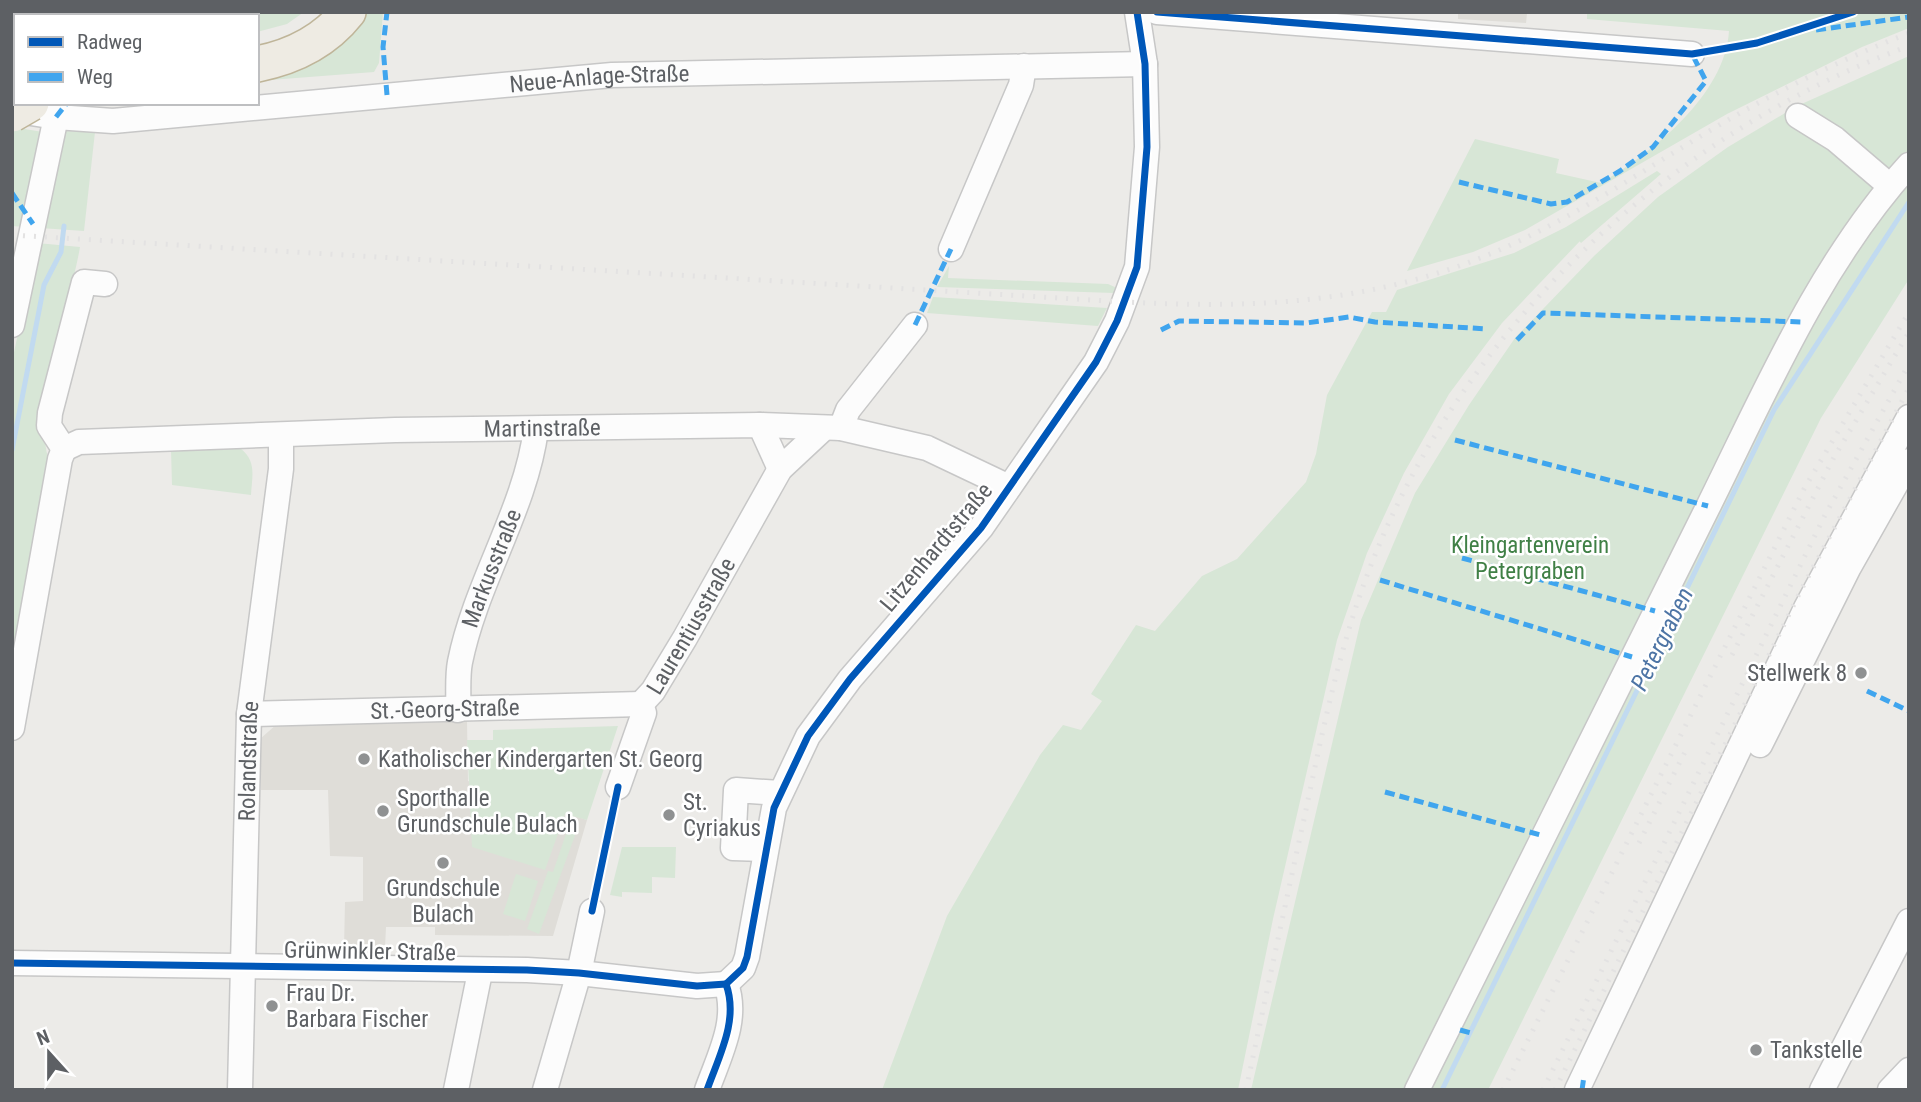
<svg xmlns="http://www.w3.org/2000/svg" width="1921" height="1102" viewBox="0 0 1921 1102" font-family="'Roboto Condensed',sans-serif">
<rect width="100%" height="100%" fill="#ecebe8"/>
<g fill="#dfddd8">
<polygon points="1458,12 1527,12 1527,14 1526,23 1458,19"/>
<polygon points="467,721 468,781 587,820 553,936 435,935 435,927 386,927 385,948 344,949 345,902 363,901 363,857 330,856 328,790 261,790 260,739 277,724"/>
</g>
<g fill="#d7e6d6">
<polygon points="87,12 304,12 287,24 257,32 257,16 91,16"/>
<polygon points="359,12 383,12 379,63 374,72 257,81 257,74"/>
<path d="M1587 12H1909V28L1862 47 1727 114 1525 230 1473 252 1407 271 1475 139 1559 159 1556 173 1601 183C1652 153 1725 95 1729 31L1587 19Z"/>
<polygon points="1909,56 1909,155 1875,199 1412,1090 1251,1090 1361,620 1415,493 1469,405 1515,338 1594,256 1658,197 1728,147 1797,106"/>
<polygon points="12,127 43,132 24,227 12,226"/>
<polygon points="61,131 95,132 84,231 40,228"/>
<polygon points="1909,168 1909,279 1821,418 1488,1090 1422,1090 1790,353"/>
<polygon points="1657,171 1661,174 1581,243 1574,234 1580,241 1502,323 1449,394 1404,473 1367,553 1337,640 1273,919 1238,1090 882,1090 947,916 1040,755 1063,725 1081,730 1102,701 1091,694 1136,625 1155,631 1202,576 1237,559 1306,482 1316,454 1327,395 1372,312 1386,312 1397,290 1514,253 1566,227"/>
<path d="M37 243 80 247C70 305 33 405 48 458L12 657V362Z"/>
<polygon points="949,266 948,278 1108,284 1117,288 1114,293 937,287"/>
<polygon points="933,297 1107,308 1098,326 927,313"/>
<path d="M240 448C257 461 252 476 251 495L172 485 171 450Z"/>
<polygon points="618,726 587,820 565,814 545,870 472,847 467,740 493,740 493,730"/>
<polygon points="568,828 577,830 539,934 527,929 548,871 553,872"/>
<polygon points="622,847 676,847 675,878 652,877 652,893 622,892 622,897 610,895"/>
<polygon points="516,874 538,881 525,921 503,914"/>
</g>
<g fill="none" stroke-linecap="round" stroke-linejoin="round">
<g stroke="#c1daf0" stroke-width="5">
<polyline points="12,450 44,285 61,252 64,226"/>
<polyline points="1442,1090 1774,410 1909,202"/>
</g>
<defs>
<g id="minor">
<polyline points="1157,12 1692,54"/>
<path id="s1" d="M12 110 56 117 113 121 612 75 1145 64"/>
<polyline points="1798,116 1835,139 1890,186"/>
<polyline points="951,249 1021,85 1024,66"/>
<polyline points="12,325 56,117"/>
<polyline points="760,425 780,469"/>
<polyline points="841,428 848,410 915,325"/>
<path id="s2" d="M64 449 79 442 395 430 760 425 841 428 927 448 1009 487"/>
<polyline points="64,449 49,426 50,413 84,282 105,284"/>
<path id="s3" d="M641 704 653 691 685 638 780 469 824 428"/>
<path id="s4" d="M458 710C459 694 457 677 460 662 476 582 526 508 536 429"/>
<path id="s5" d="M249 714 641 704"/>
<polyline points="12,728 60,459 64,449"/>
<polyline points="1760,745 1849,567 1909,461"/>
<polyline points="618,787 644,713 641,704"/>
<polyline points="765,849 733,848 736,790 780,793"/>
<polyline points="12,963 527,970 579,973 697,986 726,984"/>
<polyline points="726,984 743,968 747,957 774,808 808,736 850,679 981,528 1096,362 1117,321 1137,267 1147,147 1145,64 1137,12"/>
<path id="s6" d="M240 1090 249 714 281 469V435"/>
<polyline points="456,1090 480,972"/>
<polyline points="545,1090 579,973 592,911"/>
<path d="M707 1090C719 1056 739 1020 726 984"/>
<path d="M1417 1090C1514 895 1612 701 1708 507 1766 390 1820 263 1909 165"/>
<polyline points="1577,1090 1806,608 1909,417"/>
<polyline points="1822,1090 1909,921"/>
<polyline points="1890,1090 1909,1070"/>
</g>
<g id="highway">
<polyline points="67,12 71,16"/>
<path d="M257 64C293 57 325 41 348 12"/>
</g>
</defs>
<use href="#minor" stroke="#c7c7c7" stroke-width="27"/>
<use href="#highway" stroke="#bfb599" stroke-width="38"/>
<use href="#minor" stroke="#fcfcfc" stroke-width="24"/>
<use href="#highway" stroke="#eeebe3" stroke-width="35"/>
<g stroke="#e3e2e2" stroke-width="5" stroke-dasharray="2 9" stroke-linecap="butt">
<path d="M12 235 1125 302C1242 308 1347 305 1459 266 1567 228 1660 156 1760 102 1808 76 1858 53 1909 33"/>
<polyline points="1732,655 1833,459 1909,332"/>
<polyline points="1639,843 1685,752"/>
<path d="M1246 1090C1265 1000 1284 910 1304 819 1322 734 1339 647 1371 565 1463 328 1670 133 1909 46"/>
<polyline points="1503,1090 1804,489 1909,312"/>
<polyline points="1543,1090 1824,517 1909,364"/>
<polyline points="1555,1090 1800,592 1909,388"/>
</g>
<defs>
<polyline id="highway-bridge" points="12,114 31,103"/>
</defs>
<use href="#highway-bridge" stroke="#bfb599" stroke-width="38" stroke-linecap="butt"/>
<use href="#highway-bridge" stroke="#eeebe3" stroke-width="35"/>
<g stroke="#40a5ee" stroke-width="5" stroke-dasharray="10 5" stroke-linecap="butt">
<polyline points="81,12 85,16"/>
<polyline points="122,16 125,12"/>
<polyline points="1816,30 1909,17"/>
<polyline points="387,95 383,47 387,12"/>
<polyline points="56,117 67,103"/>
<polyline points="1459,182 1551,204 1567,202 1620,171 1653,147 1706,81 1692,54 1697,53"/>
<polyline points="12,193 33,224"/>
<polyline points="915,325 951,249"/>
<polyline points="1161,330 1179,321 1306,323 1349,317 1375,322 1487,329"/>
<polyline points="1517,340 1543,313 1803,322"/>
<polyline points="1455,440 1708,506"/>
<polyline points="1462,558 1655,611"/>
<polyline points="1380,580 1632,657"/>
<polyline points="1867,691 1909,711"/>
<polyline points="1385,792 1544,836"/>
<polyline points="1460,1030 1471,1033"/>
<polyline points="1582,1090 1584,1076"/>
</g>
<defs>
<g id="cycleway">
<polyline points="1157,12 1692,54 1757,43 1853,12"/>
<polyline points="592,911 618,787"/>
<polyline points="12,963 527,970 579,973 697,986 726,984"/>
<polyline points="726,984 743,968 747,957 774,808 808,736 850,679 981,528 1096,362 1117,321 1137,267 1147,147 1145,64 1137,12"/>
<path d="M707 1090C719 1056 739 1020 726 984"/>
</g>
</defs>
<use href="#cycleway" stroke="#fff" stroke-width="11"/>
<use href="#cycleway" stroke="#0057b8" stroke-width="7"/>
</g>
<g fill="#8f9192" stroke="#fff" stroke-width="2.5">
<circle cx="1861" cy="673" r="7"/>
<circle cx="364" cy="759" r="7"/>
<circle cx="383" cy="811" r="7"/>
<circle cx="669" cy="815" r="7"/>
<circle cx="443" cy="863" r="7"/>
<circle cx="272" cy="1006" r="7"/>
<circle cx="1756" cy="1050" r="7"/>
</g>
<g text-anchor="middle" stroke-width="5" stroke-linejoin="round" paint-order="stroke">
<g font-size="23" fill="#5d6064" stroke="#fff">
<text dy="8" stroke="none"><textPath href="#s1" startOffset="590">Neue-Anlage-Straße</textPath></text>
<text dy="8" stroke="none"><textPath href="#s2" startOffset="480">Martinstraße</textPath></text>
<text transform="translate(936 547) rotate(-50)" y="8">Litzenhardtstraße</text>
<text dy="8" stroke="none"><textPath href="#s4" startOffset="147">Markusstraße</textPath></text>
<text dy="8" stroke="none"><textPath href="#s3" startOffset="93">Laurentiusstraße</textPath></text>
<text dy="8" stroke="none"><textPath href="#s5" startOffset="196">St.-Georg-Straße</textPath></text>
<text dy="8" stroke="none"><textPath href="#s6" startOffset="329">Rolandstraße</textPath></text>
<text transform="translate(370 951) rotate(1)" y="8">Grünwinkler Straße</text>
</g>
<g font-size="23" fill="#408046" stroke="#fff">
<text x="1530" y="553">Kleingartenverein<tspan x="1530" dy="26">Petergraben</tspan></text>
</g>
<g font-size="23" fill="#5d6064" stroke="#fff" text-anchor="start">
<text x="1847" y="681" text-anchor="end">Stellwerk 8</text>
<text x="378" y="767">Katholischer Kindergarten St. Georg</text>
<text x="397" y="806">Sporthalle<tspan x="397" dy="26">Grundschule Bulach</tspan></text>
<text x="683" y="810">St.<tspan x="683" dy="26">Cyriakus</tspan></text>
<text x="443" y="896" text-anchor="middle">Grundschule<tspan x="443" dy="26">Bulach</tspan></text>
<text x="286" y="1001">Frau Dr.<tspan x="286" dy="26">Barbara Fischer</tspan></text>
<text x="1770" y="1058">Tankstelle</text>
</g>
<g font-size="24" font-style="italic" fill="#4e75a5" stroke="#fff">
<text transform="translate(1662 639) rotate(-64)" y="8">Petergraben</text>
</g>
</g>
<rect width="1921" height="1102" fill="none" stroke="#5d6064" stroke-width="28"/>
<rect x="14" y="14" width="245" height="91" fill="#ffffff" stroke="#bebfc1" stroke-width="2"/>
<rect x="28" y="37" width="35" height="10" fill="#0057b8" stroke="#bebfc1" stroke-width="2"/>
<text x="77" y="49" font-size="21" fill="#5d6064">Radweg</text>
<rect x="28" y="72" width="35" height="10" fill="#40a5ee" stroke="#bebfc1" stroke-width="2"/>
<text x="77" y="84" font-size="21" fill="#5d6064">Weg</text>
<g transform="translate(49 1053) rotate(339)" stroke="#ffffff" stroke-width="5" paint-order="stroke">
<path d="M0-5L12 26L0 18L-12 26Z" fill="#5d6064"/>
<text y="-10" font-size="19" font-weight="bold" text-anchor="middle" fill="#5d6064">N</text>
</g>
</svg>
